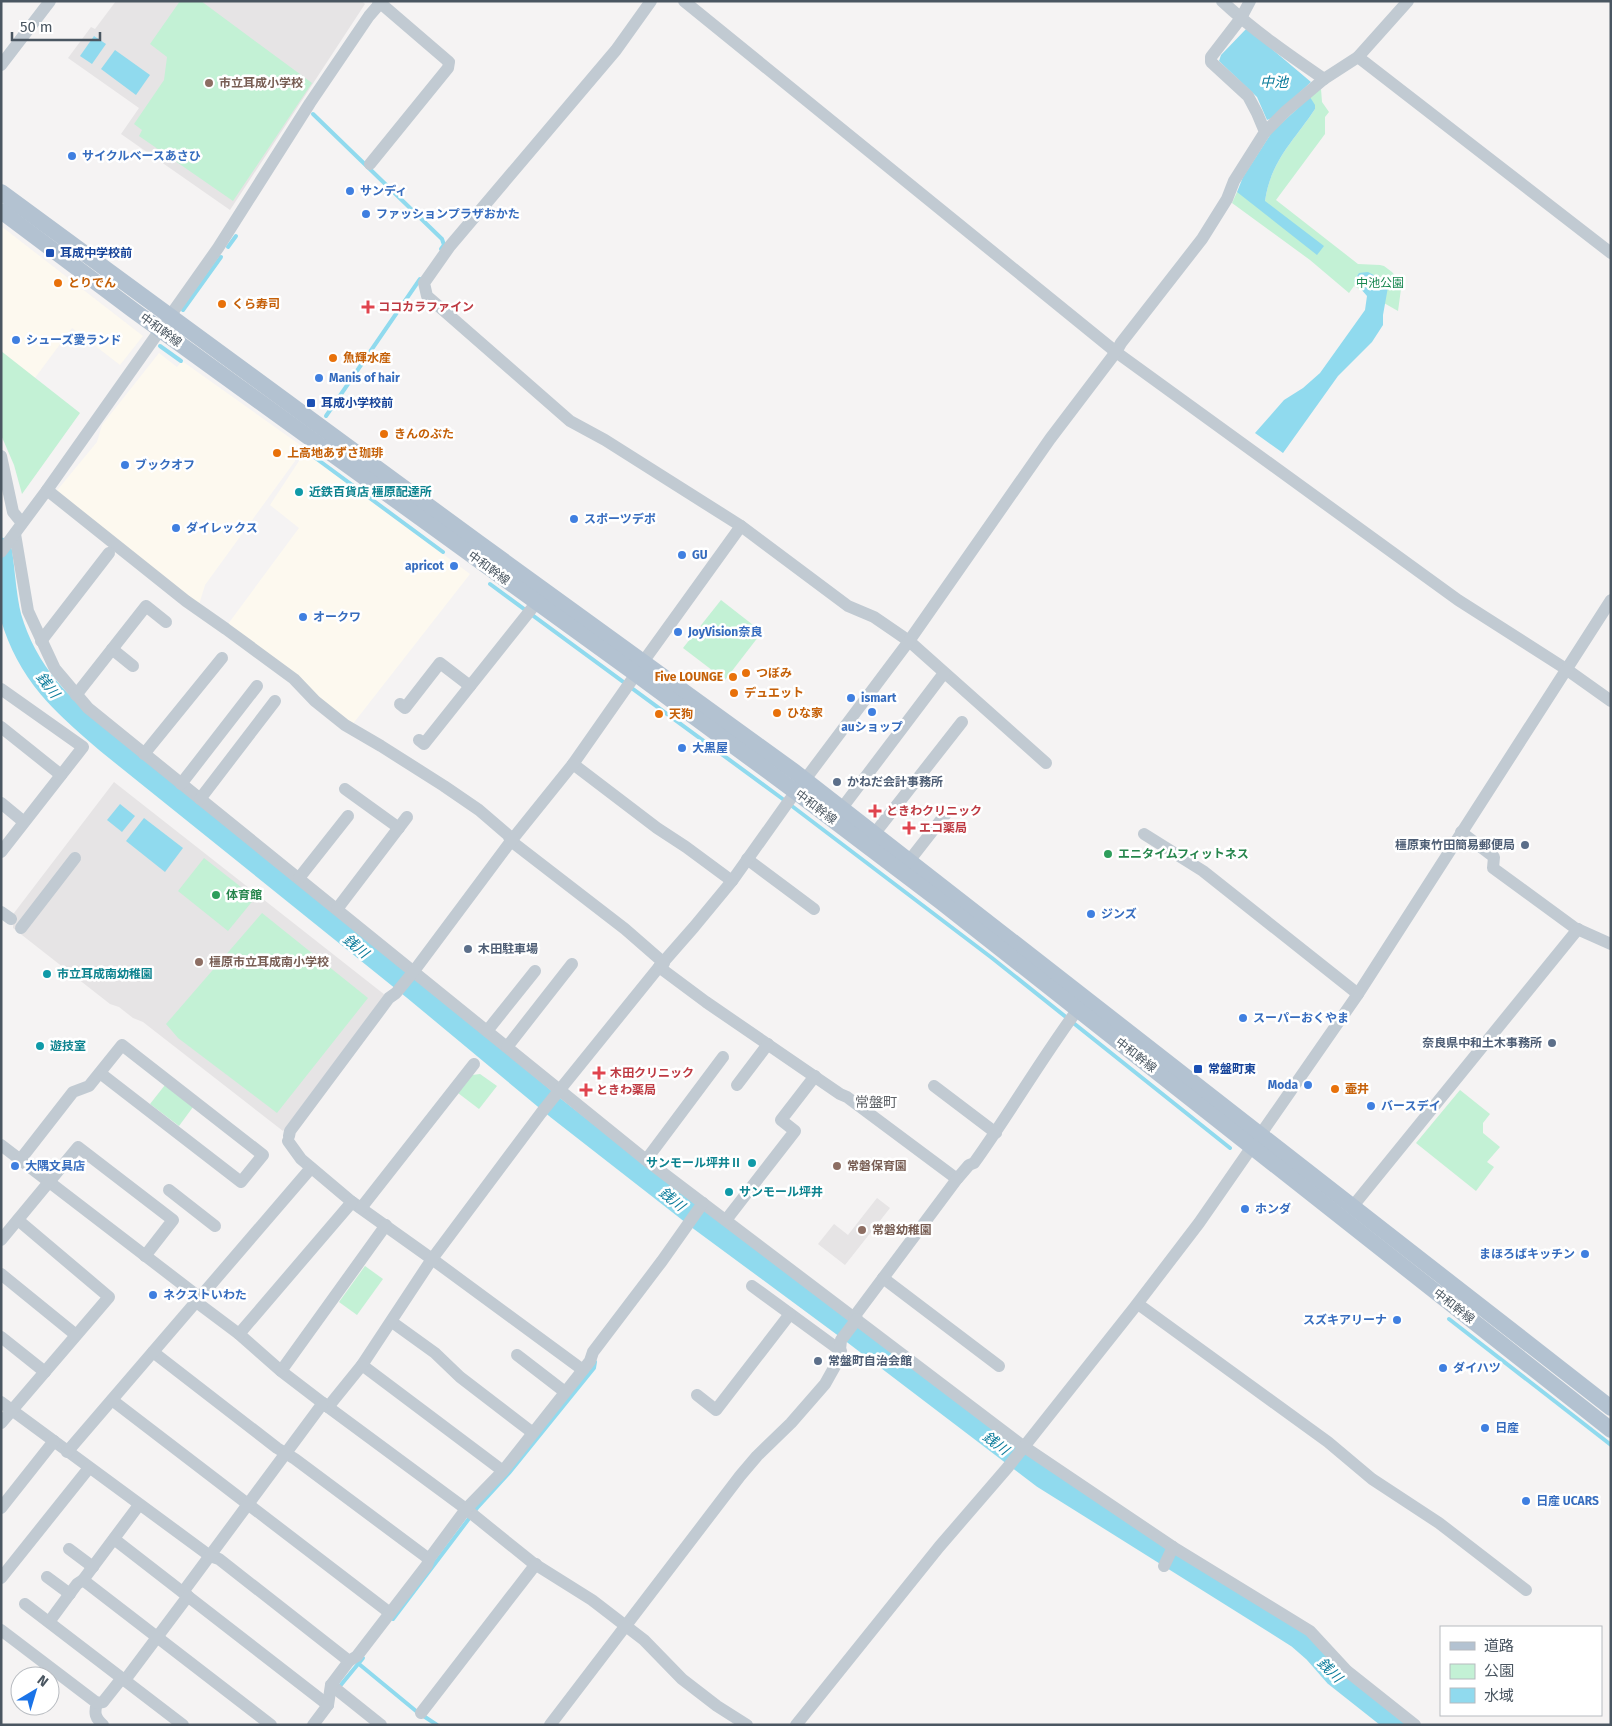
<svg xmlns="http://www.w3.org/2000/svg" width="1612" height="1726" viewBox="0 0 1612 1726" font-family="'Fira Sans','Noto Sans JP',sans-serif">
<rect width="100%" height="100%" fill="#f5f3f3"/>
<g fill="#fdf9ef">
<polygon points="1,226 143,336 120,365 72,328 35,378 1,351"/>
<polygon points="159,353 177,367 182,361 303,447 295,457 295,461 205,585 198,608 54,494 97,442 102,425"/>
<polygon points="304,452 470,574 352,725 228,624 299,528 270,505 299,461 299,457"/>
</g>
<g fill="#e6e4e5">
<polygon points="116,1 362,1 365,4 230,210 121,134 139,108 68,58 91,27 95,29"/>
<polygon points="114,782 385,995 283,1131 143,1022 133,1018 119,1007 110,1004 13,928 14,913"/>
<polygon points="877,1198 890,1208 845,1265 818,1244 834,1224 848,1235"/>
</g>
<g fill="#c3f1d5">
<polygon points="180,1 201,1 312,83 233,201 139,136 142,130 134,124 164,80 167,57 150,44"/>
<path d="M1321 89 1322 102 1329 112 1325 117V134L1276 200 1358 264 1380 265 1384 266 1392 272 1397 278 1401 289 1398 311 1354 286 1349 293 1310 260 1232 203 1237 192 1265 201C1271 160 1294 141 1315 109L1310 97Z"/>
<polygon points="1,351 80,413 22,494 14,465 1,435"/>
<polygon points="721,600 762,632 725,680 683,648"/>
<polygon points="204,858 255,898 228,931 178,891"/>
<polygon points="262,913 368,998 277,1113 178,1038 166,1024"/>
<polygon points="480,1074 497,1086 479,1109 458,1093 472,1075"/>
<polygon points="165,1085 193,1107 179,1126 150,1104"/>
<polygon points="1460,1090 1490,1114 1483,1123 1483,1133 1500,1147 1487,1162 1494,1167 1476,1191 1416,1143"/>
<polygon points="365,1266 383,1279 357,1315 339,1302"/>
</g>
<g fill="#90daee">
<polygon points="1247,28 1311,82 1272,118 1267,120 1257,97 1219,61 1221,55"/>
<polygon points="94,36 106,44 92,64 80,56"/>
<polygon points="115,50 150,75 136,95 101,69"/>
<path d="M1310 97 1315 105V109C1294 141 1271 160 1265 201L1324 246 1317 255 1237 192 1243 177 1272 132Z"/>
<polygon points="1368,272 1383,280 1388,287 1383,315 1383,325 1372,342 1338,376 1283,453 1255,433 1284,400 1303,388 1320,373 1365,310 1367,296 1354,281 1359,273"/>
<polygon points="120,804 135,816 122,832 107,820"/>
<polygon points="144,818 183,848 165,872 126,841"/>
</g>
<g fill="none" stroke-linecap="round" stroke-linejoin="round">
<g stroke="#90daee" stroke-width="4">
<polyline points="313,114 442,239 444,245 441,249"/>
<polyline points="228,247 236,236"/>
<polyline points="183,310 221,257"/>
<polyline points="160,346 181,361"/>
<polyline points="326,416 420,279"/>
<polyline points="302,448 443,552"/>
<polyline points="3,562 8,554"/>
<polyline points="490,584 780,797 992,958 1230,1148"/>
<polyline points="1449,1319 1611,1445"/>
<polyline points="393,1619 477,1508 509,1473 594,1368 595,1362"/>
<polyline points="359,1664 416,1711 437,1725"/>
<polyline points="340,1686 363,1658"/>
</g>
<path stroke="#90daee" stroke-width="21" d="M1 548C5 571 5 595 11 617 28 675 63 706 107 743L414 990 557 1109 698 1219 851 1332 1015 1457 1043 1478 1298 1638 1314 1652 1335 1676 1397 1725"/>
<g stroke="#c1cad2" stroke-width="12">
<polyline points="651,1 616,50 450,246 424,283 427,296 570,421 605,440 741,526 848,606 874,617 909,641 1046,763"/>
<polyline points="684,1 1116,352 1458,600 1566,669 1611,701"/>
<path d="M1222 1C1253 30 1289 55 1324 79"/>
<polyline points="1358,57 1611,253"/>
<polyline points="1,65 50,1"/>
<polyline points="1265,132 1286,111 1324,79 1358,57 1408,1"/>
<polyline points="370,164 448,68 449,62 378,1"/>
<polyline points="1,456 13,512 22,523"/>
<polyline points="47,490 186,601 226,629 294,679 315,701 345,725 381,746 444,786 479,810 508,835 511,841 625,929 664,963"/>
<polyline points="15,534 28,611 55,669 88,708 646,1160 1023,1446 1173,1547 1310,1631 1347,1671 1415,1725"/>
<polyline points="1,552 47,490 218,248 310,103 369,16 382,1"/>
<polyline points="41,641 109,553"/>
<polyline points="112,649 133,666"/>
<polyline points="643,662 741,526"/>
<polyline points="1,689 83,747 1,852"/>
<polyline points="76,695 146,606 166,622"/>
<polyline points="400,704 405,708 440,663 470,686"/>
<polyline points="1,727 61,775"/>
<polyline points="419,740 424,744 537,602"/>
<polyline points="144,754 222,658"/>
<polyline points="573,764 657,828 686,847 732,881"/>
<polyline points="181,784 257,686"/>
<polyline points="345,789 399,828"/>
<polyline points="200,799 275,701"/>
<polyline points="1,803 24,822"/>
<polyline points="842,808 944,673"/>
<polyline points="1461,832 1494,857 1493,868 1575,928 1611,944"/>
<polyline points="875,833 962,722"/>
<polyline points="1144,834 1203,871 1358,994"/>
<polyline points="747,859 814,909"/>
<polyline points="909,861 948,811"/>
<polyline points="299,878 348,816"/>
<polyline points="337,909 407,817"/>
<polyline points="1,912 11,919"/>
<polyline points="21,928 75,858"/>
<polyline points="659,967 706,1002 840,1094 847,1097 957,1179"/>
<polyline points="487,1031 535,971"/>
<polyline points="507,1047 572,964"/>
<polyline points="737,1085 768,1044"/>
<polyline points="934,1086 996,1133"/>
<polyline points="289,1136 290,1131 389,998 396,993 414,971 511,841 573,764 636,674"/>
<polyline points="288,1141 301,1159 352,1202 432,1259 583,1370"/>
<polyline points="1,1145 199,1297"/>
<polyline points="20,1160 73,1092 89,1086 122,1045 263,1155 241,1182 100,1073"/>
<polyline points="646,1160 723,1057"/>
<polyline points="169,1190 215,1226"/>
<polyline points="1353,1206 1578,929"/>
<polyline points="361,1208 474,1064"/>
<polyline points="726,1220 795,1131 781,1120 815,1076"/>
<polyline points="1,1240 78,1147 173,1220 145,1256"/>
<polyline points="1,1274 76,1335"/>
<polyline points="883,1278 999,1366"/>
<polyline points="752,1286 841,1351"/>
<polyline points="195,1301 239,1334 281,1371 328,1407 466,1509 533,1563 592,1600 644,1640 682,1679 717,1706 747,1725"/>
<polyline points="1138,1304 1328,1442 1372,1479 1439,1523 1526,1590"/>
<path d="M854 1317 957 1179 969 1165 974 1163C1010 1113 1041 1059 1078 1009"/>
<polyline points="392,1322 435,1353 460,1377 533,1433"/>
<polyline points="239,1334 352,1202"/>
<polyline points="1,1337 45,1372"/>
<polyline points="153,1352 277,1448 295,1459 429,1559"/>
<polyline points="517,1355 565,1392"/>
<polyline points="362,1365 503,1471"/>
<polyline points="281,1371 386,1225"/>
<polyline points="697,1395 716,1410 790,1314"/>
<polyline points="112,1400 390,1613"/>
<polyline points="1,1402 210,1556 219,1559 349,1661"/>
<polyline points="328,1407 362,1365 432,1259 541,1113 659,967 694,927 732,881 786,805 909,641 1050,439 1116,352 1121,343 1202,239 1227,199 1234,181 1265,132 1257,113 1248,96 1211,62 1211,57 1241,18 1250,1"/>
<polyline points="1,1423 109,1297 18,1220"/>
<polyline points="67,1452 311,1168"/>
<polyline points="1,1508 54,1441"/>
<polyline points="114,1539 328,1705"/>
<polyline points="69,1549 93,1567"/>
<polyline points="1164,1566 1173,1547"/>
<polyline points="47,1577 70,1594"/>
<polyline points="1,1578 89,1468"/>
<polyline points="83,1580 271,1725"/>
<polyline points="183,1592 323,1403"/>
<polyline points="25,1604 183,1725"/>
<polyline points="49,1622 77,1584 83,1580 139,1505"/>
<path d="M1 1630 97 1703C94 1713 95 1718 103 1725"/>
<polyline points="125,1680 188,1596"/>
<polyline points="331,1685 381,1725"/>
<polyline points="97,1703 103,1702 122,1678"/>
<polyline points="421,1713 536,1564"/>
<polyline points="313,1725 328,1705 331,1685 349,1661 357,1656 427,1565 429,1559 466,1509 503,1471 590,1361 593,1352 662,1261 703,1203"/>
<polyline points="550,1725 740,1476 757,1456 791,1423 825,1384 839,1359 841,1340 857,1319"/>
<polyline points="796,1725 939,1547 1008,1467 1134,1308 1199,1223 1358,994 1611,600"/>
</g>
<g stroke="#b3c2d1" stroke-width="16">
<polyline points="1,192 479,543 795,772 1611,1408"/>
<polyline points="1,211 133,310 636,674 796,792 940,901 1611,1430"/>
</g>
</g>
<g fill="#8d6e63" stroke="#fff" stroke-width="2">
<circle cx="209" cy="83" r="5"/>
<circle cx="199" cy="962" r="5"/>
<circle cx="837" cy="1166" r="5"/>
<circle cx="862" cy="1230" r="5"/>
</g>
<g fill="#3f7fe0" stroke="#fff" stroke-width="2">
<circle cx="72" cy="156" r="5"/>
<circle cx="350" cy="191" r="5"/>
<circle cx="366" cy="214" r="5"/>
<circle cx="16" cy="340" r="5"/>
<circle cx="319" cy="378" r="5"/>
<circle cx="125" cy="465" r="5"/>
<circle cx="574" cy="519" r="5"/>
<circle cx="176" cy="528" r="5"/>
<circle cx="682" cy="555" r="5"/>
<circle cx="454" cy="566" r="5"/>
<circle cx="303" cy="617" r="5"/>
<circle cx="678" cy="632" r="5"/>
<circle cx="851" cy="698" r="5"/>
<circle cx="872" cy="712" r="5"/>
<circle cx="682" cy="748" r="5"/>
<circle cx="1091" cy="914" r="5"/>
<circle cx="1243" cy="1018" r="5"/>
<circle cx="1308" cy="1085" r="5"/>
<circle cx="1371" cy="1106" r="5"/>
<circle cx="15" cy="1166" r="5"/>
<circle cx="1245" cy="1209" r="5"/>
<circle cx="1585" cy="1254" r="5"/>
<circle cx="153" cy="1295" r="5"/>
<circle cx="1397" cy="1320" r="5"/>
<circle cx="1443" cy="1368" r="5"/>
<circle cx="1485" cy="1428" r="5"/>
<circle cx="1526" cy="1501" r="5"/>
</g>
<g fill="#1a4fb4" stroke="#fff" stroke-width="2">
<rect x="45" y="248" width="10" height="10" rx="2.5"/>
<rect x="306" y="398" width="10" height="10" rx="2.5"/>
<rect x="1193" y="1064" width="10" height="10" rx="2.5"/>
</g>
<g fill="#e8710a" stroke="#fff" stroke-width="2">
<circle cx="58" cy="283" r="5"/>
<circle cx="222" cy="304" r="5"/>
<circle cx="333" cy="358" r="5"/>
<circle cx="384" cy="434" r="5"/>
<circle cx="277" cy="453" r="5"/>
<circle cx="746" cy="673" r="5"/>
<circle cx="733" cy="677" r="5"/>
<circle cx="734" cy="693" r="5"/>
<circle cx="777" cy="713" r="5"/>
<circle cx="659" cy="714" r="5"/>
<circle cx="1335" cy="1089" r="5"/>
</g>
<g fill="#e0444e" stroke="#fff" stroke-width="2">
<path d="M365.5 299.5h5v5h5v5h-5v5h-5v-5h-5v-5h5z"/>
<path d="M872.5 803.5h5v5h5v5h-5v5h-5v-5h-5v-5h5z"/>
<path d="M906.5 820.5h5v5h5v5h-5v5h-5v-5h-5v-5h5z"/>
<path d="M596.5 1065.5h5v5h5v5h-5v5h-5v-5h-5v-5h5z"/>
<path d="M583.5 1082.5h5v5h5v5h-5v5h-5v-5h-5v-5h5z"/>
</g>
<g fill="#0f9aa8" stroke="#fff" stroke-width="2">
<circle cx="299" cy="492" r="5"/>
<circle cx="47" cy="974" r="5"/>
<circle cx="40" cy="1046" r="5"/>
<circle cx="752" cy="1163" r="5"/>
<circle cx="729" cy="1192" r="5"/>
</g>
<g fill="#5c6f8a" stroke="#fff" stroke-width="2">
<circle cx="837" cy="782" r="5"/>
<circle cx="1525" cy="845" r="5"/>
<circle cx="468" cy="949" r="5"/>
<circle cx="1552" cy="1043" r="5"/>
<circle cx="818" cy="1361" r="5"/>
</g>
<g fill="#2e9e5b" stroke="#fff" stroke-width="2">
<circle cx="1108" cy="854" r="5"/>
<circle cx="216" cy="895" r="5"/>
</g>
<g text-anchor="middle" stroke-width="5" stroke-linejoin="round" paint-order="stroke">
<g font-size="12" font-weight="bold" fill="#785e54" stroke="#fff" text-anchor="start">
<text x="219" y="87">市立耳成小学校</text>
<text x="209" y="966">橿原市立耳成南小学校</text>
<text x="847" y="1170">常磐保育園</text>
<text x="872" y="1234">常磐幼稚園</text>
</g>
<g font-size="12" font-weight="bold" fill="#366cbe" stroke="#fff" text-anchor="start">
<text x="82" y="160">サイクルベースあさひ</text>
<text x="360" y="195">サンディ</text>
<text x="376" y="218">ファッションプラザおかた</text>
<text x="26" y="344">シューズ愛ランド</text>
<text x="329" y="382">Manis of hair</text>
<text x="135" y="469">ブックオフ</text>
<text x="584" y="523">スポーツデポ</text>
<text x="186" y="532">ダイレックス</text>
<text x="692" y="559">GU</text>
<text x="444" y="570" text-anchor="end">apricot</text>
<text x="313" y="621">オークワ</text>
<text x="688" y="636">JoyVision奈良</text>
<text x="861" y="702">ismart</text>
<text x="872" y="731" text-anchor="middle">auショップ</text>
<text x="692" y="752">大黒屋</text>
<text x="1101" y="918">ジンズ</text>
<text x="1253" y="1022">スーパーおくやま</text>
<text x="1298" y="1089" text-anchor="end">Moda</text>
<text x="1381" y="1110">バースデイ</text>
<text x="25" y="1170">大隅文具店</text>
<text x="1255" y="1213">ホンダ</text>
<text x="1575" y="1258" text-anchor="end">まほろばキッチン</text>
<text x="163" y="1299">ネクストいわた</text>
<text x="1387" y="1324" text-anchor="end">スズキアリーナ</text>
<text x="1453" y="1372">ダイハツ</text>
<text x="1495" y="1432">日産</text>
<text x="1536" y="1505">日産 UCARS</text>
</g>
<g font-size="12" font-weight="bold" fill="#164399" stroke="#fff" text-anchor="start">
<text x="60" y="257">耳成中学校前</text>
<text x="321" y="407">耳成小学校前</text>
<text x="1208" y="1073">常盤町東</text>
</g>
<g font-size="12" font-weight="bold" fill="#c56008" stroke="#fff" text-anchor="start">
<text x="68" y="287">とりでん</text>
<text x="232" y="308">くら寿司</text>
<text x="343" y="362">魚輝水産</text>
<text x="394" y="438">きんのぶた</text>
<text x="287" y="457">上高地あずさ珈琲</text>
<text x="756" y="677">つぼみ</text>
<text x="723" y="681" text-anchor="end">Five LOUNGE</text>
<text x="744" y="697">デュエット</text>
<text x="787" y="717">ひな家</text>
<text x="669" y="718">天狗</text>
<text x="1345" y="1093">壷井</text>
</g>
<g font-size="12" fill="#17864f" stroke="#fff">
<text x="1380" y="287">中池公園</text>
</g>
<g font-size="12" font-weight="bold" fill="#be3a42" stroke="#fff" text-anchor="start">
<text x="378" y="311">ココカラファイン</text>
<text x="886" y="815">ときわクリニック</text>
<text x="919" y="832">エコ薬局</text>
<text x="610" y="1077">木田クリニック</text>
<text x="596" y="1094">ときわ薬局</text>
</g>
<g font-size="12" fill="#4a5661" stroke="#fff">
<text transform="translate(161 330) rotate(36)" y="4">中和幹線</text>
<text transform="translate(489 568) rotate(36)" y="4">中和幹線</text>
<text transform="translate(816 807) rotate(37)" y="4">中和幹線</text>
<text transform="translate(1136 1055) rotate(38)" y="4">中和幹線</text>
<text transform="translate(1454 1306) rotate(38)" y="4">中和幹線</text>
</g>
<g font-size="12" font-weight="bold" fill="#0d838f" stroke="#fff" text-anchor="start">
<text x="309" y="496">近鉄百貨店 橿原配達所</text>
<text x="57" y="978">市立耳成南幼稚園</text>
<text x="50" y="1050">遊技室</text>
<text x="742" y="1167" text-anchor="end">サンモール坪井Ⅱ</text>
<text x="739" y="1196">サンモール坪井</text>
</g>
<g font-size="12" font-weight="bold" fill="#4e5e75" stroke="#fff" text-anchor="start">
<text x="847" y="786">かねだ会計事務所</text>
<text x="1515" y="849" text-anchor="end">橿原東竹田簡易郵便局</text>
<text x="478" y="953">木田駐車場</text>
<text x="1542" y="1047" text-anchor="end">奈良県中和土木事務所</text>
<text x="828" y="1365">常盤町自治会館</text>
</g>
<g font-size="12" font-weight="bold" fill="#27864d" stroke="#fff" text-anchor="start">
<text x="1118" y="858">エニタイムフィットネス</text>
<text x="226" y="899">体育館</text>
</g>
<g font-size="14" font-style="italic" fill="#0c7c9b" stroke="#fff">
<text x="1274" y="87">中池</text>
<text transform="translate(48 685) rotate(52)" y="5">銭川</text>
<text transform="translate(356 946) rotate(39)" y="5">銭川</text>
<text transform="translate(672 1199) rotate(38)" y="5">銭川</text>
<text transform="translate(996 1443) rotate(37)" y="5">銭川</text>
<text transform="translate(1330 1670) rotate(44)" y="5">銭川</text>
</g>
<g font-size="14" fill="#5f6368" stroke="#fff">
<text x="876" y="1107">常盤町</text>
</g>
</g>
<rect width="1612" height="1726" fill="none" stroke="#4a5661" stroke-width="5"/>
<rect x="1440" y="1626" width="162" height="90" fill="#ffffff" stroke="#b7bbc0"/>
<rect x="1450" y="1642" width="25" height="8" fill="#b3c2d1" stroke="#b7bbc0"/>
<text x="1484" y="1651" font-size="15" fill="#4a5661">道路</text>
<rect x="1450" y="1664" width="25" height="15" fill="#c3f1d5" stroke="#b7bbc0"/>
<text x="1484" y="1676" font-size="15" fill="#4a5661">公園</text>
<rect x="1450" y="1688" width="25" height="15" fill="#90daee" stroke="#b7bbc0"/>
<text x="1484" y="1701" font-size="15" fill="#4a5661">水域</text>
<g transform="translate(35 1691) rotate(38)"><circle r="24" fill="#ffffff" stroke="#b7bbc0"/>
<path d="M0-4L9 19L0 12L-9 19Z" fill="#1a73e8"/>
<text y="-8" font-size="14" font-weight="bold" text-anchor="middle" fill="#4a5661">N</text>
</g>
<path d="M12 32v8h88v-8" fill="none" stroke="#4a5661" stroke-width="2.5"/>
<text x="20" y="32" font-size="15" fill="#4a5661" stroke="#ffffff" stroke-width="4" paint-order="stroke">50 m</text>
</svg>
